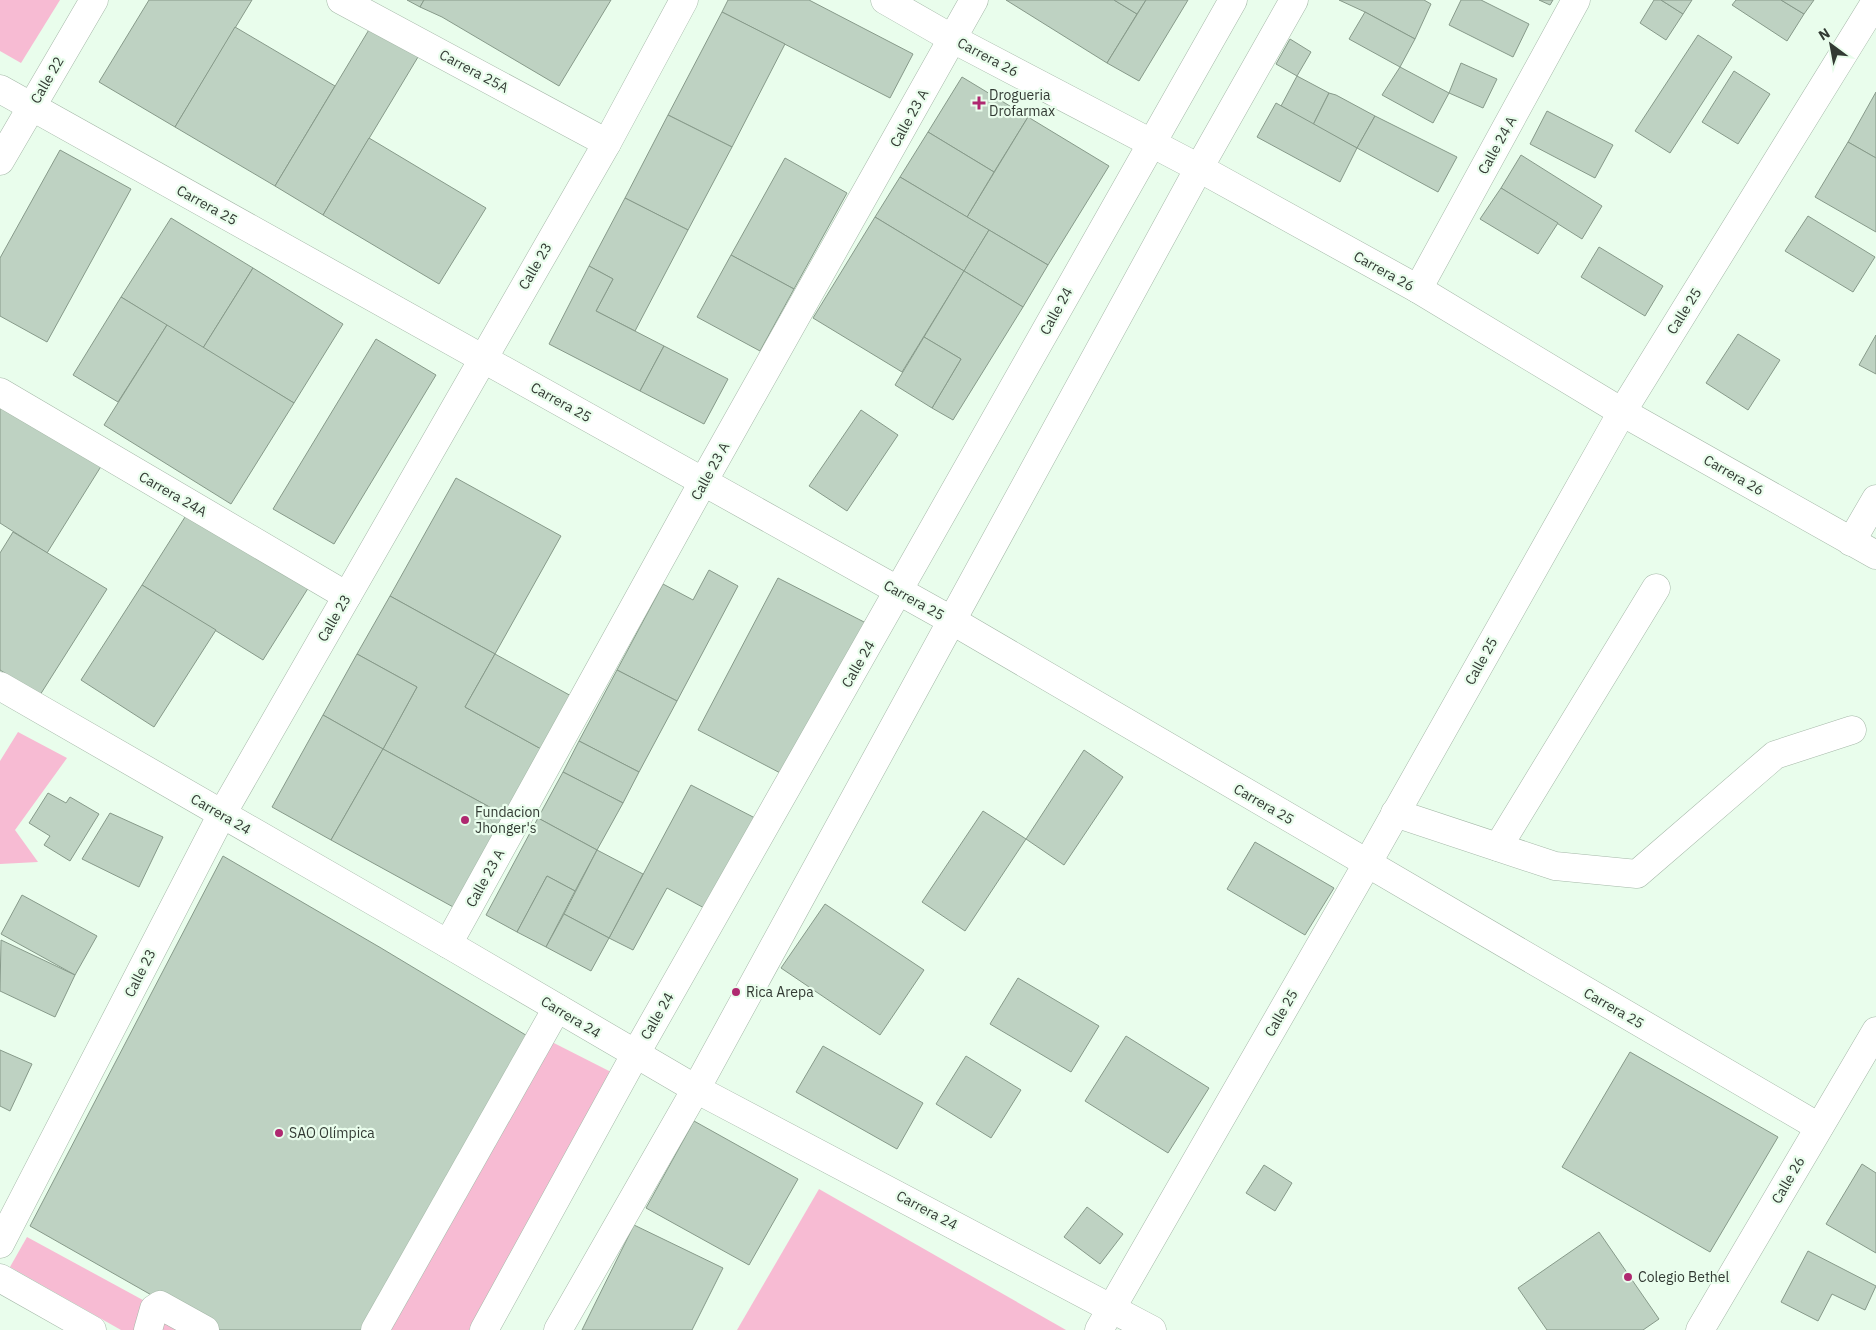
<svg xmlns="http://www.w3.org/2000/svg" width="1876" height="1330" viewBox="0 0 1876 1330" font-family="'IBM Plex Sans',sans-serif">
<rect width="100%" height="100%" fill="#e9fdec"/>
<g fill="#f7bbd3">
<polygon points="0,0 60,0 21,63 0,51"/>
<polygon points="18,732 67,758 15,830 38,862 0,864 0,761"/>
<polygon points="546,1039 613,1073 469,1330 380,1330"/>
<polygon points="819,1189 1066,1330 737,1330"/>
<polygon points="27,1237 198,1330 121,1330 10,1267"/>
</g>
<g fill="#bed2c2" stroke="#879a8a">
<polygon points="149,0 252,0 175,127 99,82"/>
<polygon points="407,0 424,0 420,7"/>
<polygon points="424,0 611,0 559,86 442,17 420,7"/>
<polygon points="728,0 809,0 913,54 890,98 722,12"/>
<polygon points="1006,0 1114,0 1137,14 1107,63"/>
<polygon points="1114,0 1146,0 1137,14"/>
<polygon points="1146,0 1188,0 1139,81 1107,63"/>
<polygon points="1339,0 1424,0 1431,4 1415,39 1365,12"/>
<polygon points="1461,0 1481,0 1529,24 1513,57 1449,25"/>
<polygon points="1539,0 1553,0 1550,5"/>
<polygon points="1654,0 1661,0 1683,14 1666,40 1640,23"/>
<polygon points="1661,0 1692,0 1683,14"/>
<polygon points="1736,0 1781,0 1804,14 1787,41 1732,5"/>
<polygon points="1781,0 1814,0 1804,14"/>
<polygon points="722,12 785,44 732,147 668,115"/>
<polygon points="1365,12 1415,39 1400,67 1349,39"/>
<polygon points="235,27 335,86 275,186 175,127"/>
<polygon points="370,28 418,57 323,215 275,186"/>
<polygon points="1698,35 1732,57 1670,153 1635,131"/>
<polygon points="1290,39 1311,52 1297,76 1276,64"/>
<polygon points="1461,63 1497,79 1483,108 1449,93"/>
<polygon points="1400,67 1449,93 1433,123 1382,95"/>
<polygon points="1734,71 1770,94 1738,144 1702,122"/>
<polygon points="1297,76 1329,93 1313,125 1281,106"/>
<polygon points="962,77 1028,117 994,172 928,132"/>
<polygon points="1876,92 1876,158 1848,142"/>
<polygon points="1329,93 1336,95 1375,116 1357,148 1313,125"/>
<polygon points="1276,103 1357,148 1340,182 1257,137"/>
<polygon points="1547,111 1613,145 1595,178 1530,144"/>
<polygon points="668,115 732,147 688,230 625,198"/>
<polygon points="1375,116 1457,157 1438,192 1357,148"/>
<polygon points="1028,117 1109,166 1048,265 967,217"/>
<polygon points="928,132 994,172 967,217 900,177"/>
<polygon points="369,138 486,208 439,284 323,215"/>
<polygon points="1848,142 1876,158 1876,232 1815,197"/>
<polygon points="60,150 131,189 47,342 0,316 0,258"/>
<polygon points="1521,155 1602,206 1582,239 1501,188"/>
<polygon points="785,158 847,193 794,289 731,255"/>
<polygon points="900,177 989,230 964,271 875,217"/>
<polygon points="1501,188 1558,223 1538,254 1480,219"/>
<polygon points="625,198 688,230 635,331 596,311 613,279 589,266"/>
<polygon points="1808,216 1875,257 1853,292 1785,251"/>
<polygon points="875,217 964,271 902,372 813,318"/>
<polygon points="171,218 253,268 203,348 121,297"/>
<polygon points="989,230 1048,265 1023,307 964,271"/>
<polygon points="1599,247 1663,286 1645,316 1581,277"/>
<polygon points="731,255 794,289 760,351 697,317"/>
<polygon points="589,266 613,279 596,311 664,346 640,391 549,344"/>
<polygon points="253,268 343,324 294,403 203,348"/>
<polygon points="964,271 1023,307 953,420 932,408 961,359 924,337"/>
<polygon points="121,297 167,325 118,402 73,375"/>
<polygon points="167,325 294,403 231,504 104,425"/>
<polygon points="1738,334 1780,360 1748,410 1706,383"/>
<polygon points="1876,335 1876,374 1859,365"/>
<polygon points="924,337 961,359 932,408 895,385"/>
<polygon points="376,339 436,375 334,544 273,509"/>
<polygon points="664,346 728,379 704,424 640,391"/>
<polygon points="0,396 105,460 47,553 0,523"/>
<polygon points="861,410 898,435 847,511 809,486"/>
<polygon points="456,478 561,536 495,654 390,596"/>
<polygon points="192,506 312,582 263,660 142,585"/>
<polygon points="13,532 107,589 40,695 0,670 0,553"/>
<polygon points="709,570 738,586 677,701 617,670 663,584 693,600"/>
<polygon points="778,578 866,623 786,776 698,730"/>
<polygon points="142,585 216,630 154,727 81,680"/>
<polygon points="390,596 495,654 465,707 543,750 506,816 383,749 417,687 357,654"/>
<polygon points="357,654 417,687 383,749 323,715"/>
<polygon points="495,654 573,697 543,750 465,707"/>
<polygon points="617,670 677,701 639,772 579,741"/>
<polygon points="323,715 383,749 331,840 272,807"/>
<polygon points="579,741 639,772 623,803 563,772"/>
<polygon points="383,749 506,816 455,908 331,840"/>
<polygon points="1084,750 1123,777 1064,865 1026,839"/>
<polygon points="563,772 623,803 597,850 538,818"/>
<polygon points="691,785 755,818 706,909 667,888 633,950 609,938"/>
<polygon points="48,793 66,803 70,797 99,814 70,861 44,845 50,836 29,823"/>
<polygon points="983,811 1026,839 965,931 922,902"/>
<polygon points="110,813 163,837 139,887 82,859"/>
<polygon points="538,818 597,850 575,891 547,876 517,932 486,915"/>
<polygon points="1255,842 1334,888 1305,935 1227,889"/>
<polygon points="597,850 643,874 609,938 564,914"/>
<polygon points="223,856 381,948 534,1040 367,1330 213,1330 30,1226"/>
<polygon points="547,876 575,891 546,947 517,932"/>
<polygon points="22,895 97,936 75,975 1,934"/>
<polygon points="825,904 924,970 880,1035 781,968"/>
<polygon points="564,914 609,938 591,971 546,947"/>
<polygon points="1,940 75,975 55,1017 0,991"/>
<polygon points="1018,978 1099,1026 1071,1072 990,1024"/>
<polygon points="1126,1036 1209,1088 1168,1153 1085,1101"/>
<polygon points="823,1046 923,1103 897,1149 796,1092"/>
<polygon points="0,1050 32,1064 10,1111 0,1106"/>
<polygon points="1630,1052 1778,1137 1710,1252 1562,1167"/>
<polygon points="966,1056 1021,1090 991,1138 936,1104"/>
<polygon points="694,1121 798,1179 749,1265 646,1208"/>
<polygon points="1862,1164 1876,1173 1876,1253 1826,1224"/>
<polygon points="1264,1165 1292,1183 1275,1211 1246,1193"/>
<polygon points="1087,1207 1123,1234 1100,1264 1064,1237"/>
<polygon points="634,1225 723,1268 692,1330 582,1330"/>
<polygon points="1599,1232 1659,1319 1643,1330 1547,1330 1518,1288"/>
<polygon points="1808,1251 1876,1286 1865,1310 1832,1294 1818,1321 1781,1302"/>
</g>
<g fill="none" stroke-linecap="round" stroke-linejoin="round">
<defs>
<g id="minor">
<polyline points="341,0 607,143"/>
<polyline points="885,0 953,39 1199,168 1418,289 1622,412 1876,555"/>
<polyline points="0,89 951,620 1819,1127"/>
<polyline points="0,161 94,0"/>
<polyline points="1418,289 1576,0"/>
<polyline points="0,392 347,596"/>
<polyline points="1851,542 1876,499"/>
<polyline points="0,686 448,944 696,1089 1152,1330"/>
<polyline points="1395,813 1555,866 1637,874 1775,755 1852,730"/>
<polyline points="1498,847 1656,588"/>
<polyline points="448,944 703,482 974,0"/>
<polyline points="0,1244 222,814 607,143 684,0"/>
<polyline points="0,1278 92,1330"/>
<polyline points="148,1330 154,1309 160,1305 205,1330"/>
<polyline points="375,1330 557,1008"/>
<polyline points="484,1330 635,1055 1233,0"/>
<polyline points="558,1330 696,1089 1199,168 1294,0"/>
<polyline points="1099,1330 1367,864 1622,412 1876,1"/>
<polyline points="1700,1330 1876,1031"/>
</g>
</defs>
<use href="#minor" stroke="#a5b8a8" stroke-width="29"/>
<use href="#minor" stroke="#fff" stroke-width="28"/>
</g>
<g fill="#af2970" stroke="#e9fdec" stroke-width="2">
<path d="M976.5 95.5h5v5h5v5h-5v5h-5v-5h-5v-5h5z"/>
<circle cx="465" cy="820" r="5"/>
<circle cx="736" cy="992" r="5"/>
<circle cx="279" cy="1133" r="5"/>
<circle cx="1628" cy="1277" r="5"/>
</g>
<g text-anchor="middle" stroke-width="4.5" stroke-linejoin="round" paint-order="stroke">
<g font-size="14" fill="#323a33" stroke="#e9fdec">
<text transform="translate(988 57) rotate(28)" y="5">Carrera 26</text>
<text transform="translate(474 71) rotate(28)" y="5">Carrera 25A</text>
<text transform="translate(47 80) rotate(-60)" y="5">Calle 22</text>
<text transform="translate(909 118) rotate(-61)" y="5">Calle 23 A</text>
<text transform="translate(1497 145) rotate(-61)" y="5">Calle 24 A</text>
<text transform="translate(207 205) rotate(29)" y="5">Carrera 25</text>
<text transform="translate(535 266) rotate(-60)" y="5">Calle 23</text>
<text transform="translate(1384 271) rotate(29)" y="5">Carrera 26</text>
<text transform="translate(1056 311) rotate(-61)" y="5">Calle 24</text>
<text transform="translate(1684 311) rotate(-58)" y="5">Calle 25</text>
<text transform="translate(561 402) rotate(29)" y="5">Carrera 25</text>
<text transform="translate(710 471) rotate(-61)" y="5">Calle 23 A</text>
<text transform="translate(1734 475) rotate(30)" y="5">Carrera 26</text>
<text transform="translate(173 494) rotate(30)" y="5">Carrera 24A</text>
<text transform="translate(914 600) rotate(29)" y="5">Carrera 25</text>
<text transform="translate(334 618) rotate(-60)" y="5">Calle 23</text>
<text transform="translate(1481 661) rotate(-61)" y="5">Calle 25</text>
<text transform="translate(858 664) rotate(-60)" y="5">Calle 24</text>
<text transform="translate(1264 804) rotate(30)" y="5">Carrera 25</text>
<text transform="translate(221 814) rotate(30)" y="5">Carrera 24</text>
<text transform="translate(485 878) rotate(-61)" y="5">Calle 23 A</text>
<text transform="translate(140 973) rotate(-63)" y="5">Calle 23</text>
<text transform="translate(1614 1008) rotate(30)" y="5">Carrera 25</text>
<text transform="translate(1281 1013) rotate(-60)" y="5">Calle 25</text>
<text transform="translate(657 1016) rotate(-60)" y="5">Calle 24</text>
<text transform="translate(571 1017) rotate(31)" y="5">Carrera 24</text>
<text transform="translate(1788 1180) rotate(-60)" y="5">Calle 26</text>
<text transform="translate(927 1210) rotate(28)" y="5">Carrera 24</text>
</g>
<g font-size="14" fill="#323a33" stroke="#e9fdec" text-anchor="start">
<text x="989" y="100">Drogueria<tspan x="989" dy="16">Drofarmax</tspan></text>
<text x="475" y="817">Fundacion<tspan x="475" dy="16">Jhonger's</tspan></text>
<text x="746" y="997">Rica Arepa</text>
<text x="289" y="1138">SAO Olímpica</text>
<text x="1638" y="1282">Colegio Bethel</text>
</g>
</g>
<g transform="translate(1831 45) rotate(328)" stroke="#e9fdec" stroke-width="4" paint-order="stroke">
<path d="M0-4L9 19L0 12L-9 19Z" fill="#323a33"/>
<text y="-8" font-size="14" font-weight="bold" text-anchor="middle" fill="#323a33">N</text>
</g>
</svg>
